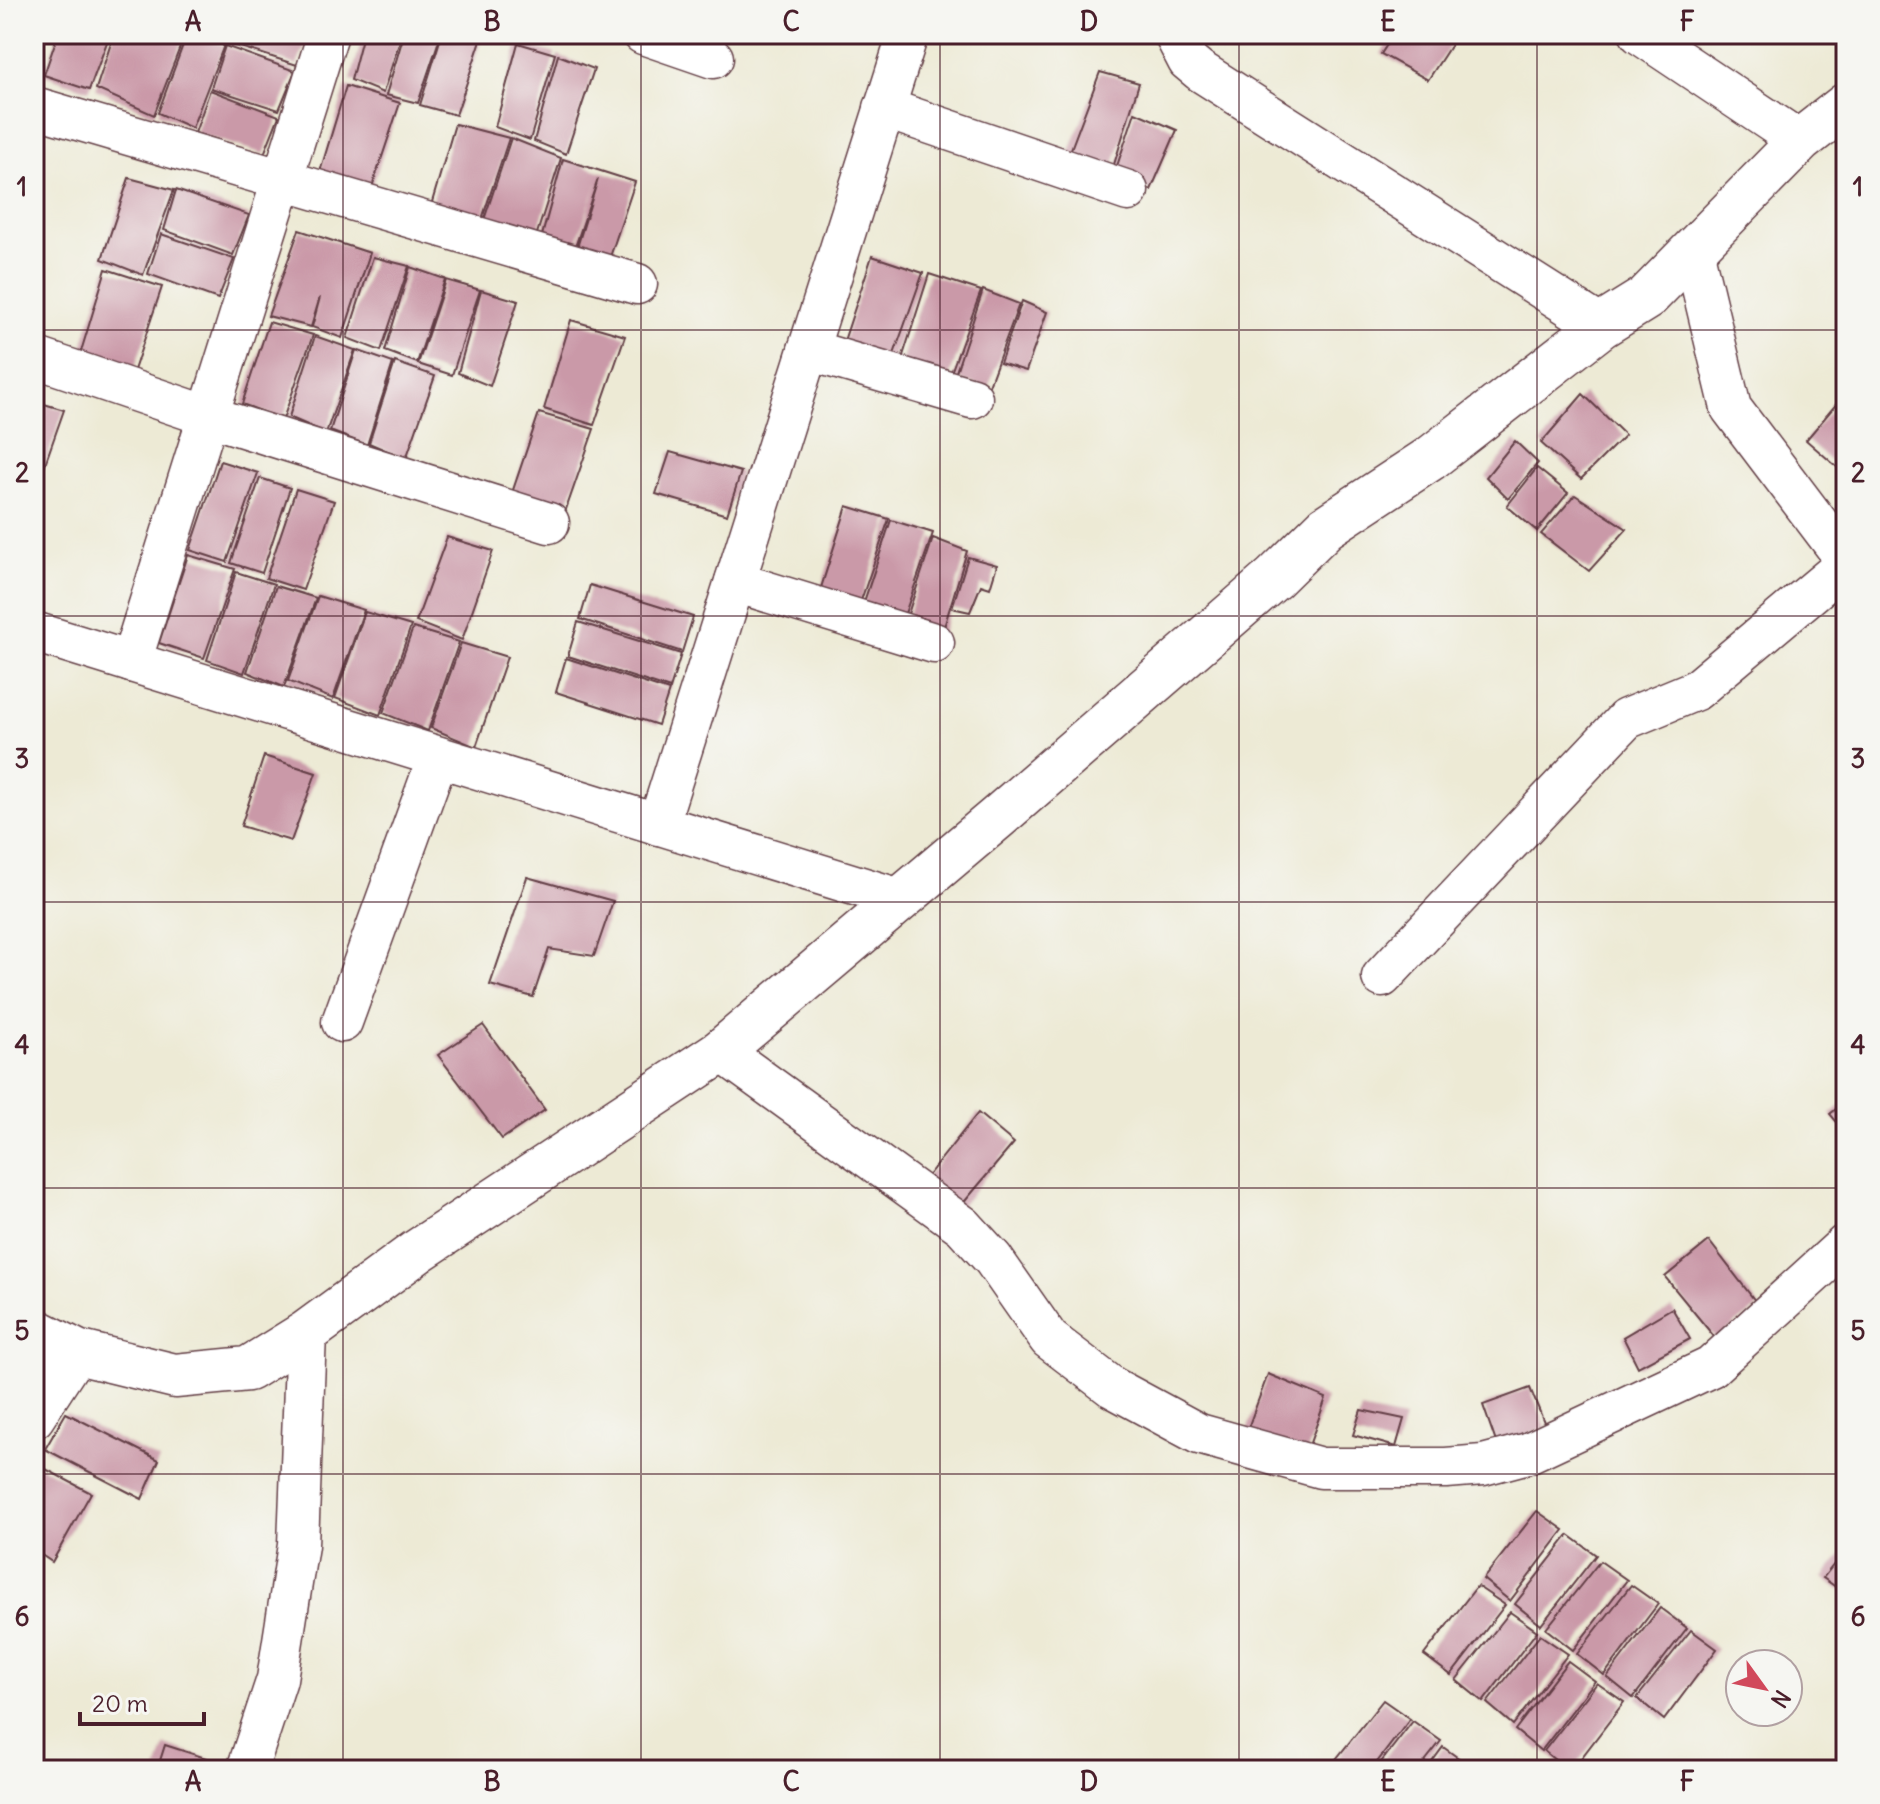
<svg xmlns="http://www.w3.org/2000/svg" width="1880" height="1804" viewBox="0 0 1880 1804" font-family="Delius,sans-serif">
<rect width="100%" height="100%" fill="#f6f6f2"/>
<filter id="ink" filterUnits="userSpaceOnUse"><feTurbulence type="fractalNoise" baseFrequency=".0125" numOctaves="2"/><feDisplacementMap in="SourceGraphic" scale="16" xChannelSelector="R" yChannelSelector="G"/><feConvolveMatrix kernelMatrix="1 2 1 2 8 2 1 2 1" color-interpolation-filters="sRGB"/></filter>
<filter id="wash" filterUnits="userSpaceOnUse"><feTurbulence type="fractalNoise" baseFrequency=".006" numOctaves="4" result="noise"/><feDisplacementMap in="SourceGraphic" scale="32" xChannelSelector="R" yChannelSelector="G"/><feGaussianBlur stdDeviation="1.8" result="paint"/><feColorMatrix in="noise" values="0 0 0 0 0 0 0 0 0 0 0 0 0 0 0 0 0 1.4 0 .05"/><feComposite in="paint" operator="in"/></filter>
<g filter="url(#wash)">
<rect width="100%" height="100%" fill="#edead5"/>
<g id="blocks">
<g fill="#ca99a8">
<polygon points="58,34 110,34 89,90 44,75"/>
<polygon points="114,34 185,34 154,115 96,89"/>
<polygon points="187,34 224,45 192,128 158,113"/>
<polygon points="231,34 310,34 297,65 228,43"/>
<polygon points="363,34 402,34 383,93 351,80"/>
<polygon points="404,34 441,34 418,103 386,95"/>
<polygon points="442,34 483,34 456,115 420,105"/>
<polygon points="1394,34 1458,34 1428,80 1381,54"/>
<polygon points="518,43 555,54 530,140 495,127"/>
<polygon points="225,46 295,71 279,110 211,88"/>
<polygon points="558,55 594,69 566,154 534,141"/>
<polygon points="1100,72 1139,83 1112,171 1068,157"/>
<polygon points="346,86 400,103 372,187 320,172"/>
<polygon points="210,90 279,116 264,154 195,133"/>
<polygon points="1135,112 1177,130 1151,190 1114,175"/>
<polygon points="455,124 509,138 481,222 430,209"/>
<polygon points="511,138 561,158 534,243 482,226"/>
<polygon points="563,159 635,182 607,266 575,254 598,179 572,256 540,243"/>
<polygon points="129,178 174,190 143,275 102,259"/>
<polygon points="176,190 249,215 233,255 164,230"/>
<polygon points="299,230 370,253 342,338 312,327 320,297 311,327 268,316"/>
<polygon points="161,234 234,259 218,299 148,274"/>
<polygon points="872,256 923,273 892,360 843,344"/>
<polygon points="373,257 409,266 381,351 347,338"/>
<polygon points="410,267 445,279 417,363 385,351"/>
<polygon points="106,269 162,287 132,376 79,358"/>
<polygon points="929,274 981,291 949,378 901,362"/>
<polygon points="446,280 480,290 452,375 418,364"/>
<polygon points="481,290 518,301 490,386 458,373"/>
<polygon points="983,290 1019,304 988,388 954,378"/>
<polygon points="1022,301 1047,312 1026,371 1000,363"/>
<polygon points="571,320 625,336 594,425 544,409"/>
<polygon points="269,322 313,335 283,419 242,404"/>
<polygon points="315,336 355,350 326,433 289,417"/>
<polygon points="356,350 393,363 367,445 330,431"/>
<polygon points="395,362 435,376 406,459 369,443"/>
<polygon points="1583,394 1625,435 1581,479 1541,443"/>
<polygon points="1844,395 1846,397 1844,473 1806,440"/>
<polygon points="34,401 64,410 34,495"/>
<polygon points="539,413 594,429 563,518 511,496"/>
<polygon points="1515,441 1538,463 1508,499 1486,477"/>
<polygon points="670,452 741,472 727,515 656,494"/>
<polygon points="220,461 258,473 227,562 190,550"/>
<polygon points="1537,468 1568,493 1537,531 1507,506"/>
<polygon points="260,478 290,488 262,573 231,563"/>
<polygon points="296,489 334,501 303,590 266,578"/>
<polygon points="1575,495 1627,529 1589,571 1541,534"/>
<polygon points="847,506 889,519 858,609 819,594"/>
<polygon points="891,520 933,533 902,622 862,608"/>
<polygon points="447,537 493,551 462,640 416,622"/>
<polygon points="933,538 967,551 941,637 904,626"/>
<polygon points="188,555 235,569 204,658 159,643"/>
<polygon points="968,557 997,565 990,588 981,585 970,612 952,608"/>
<polygon points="236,572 274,584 244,673 207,660"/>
<polygon points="590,585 693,617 682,652 580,619"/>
<polygon points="276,586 316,598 284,687 247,672"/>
<polygon points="318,596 364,610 333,699 288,681"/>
<polygon points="365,612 411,626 380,715 335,698"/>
<polygon points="578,622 681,654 670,689 568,656"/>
<polygon points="413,628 459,642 428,731 383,713"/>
<polygon points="461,643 507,657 476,747 431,728"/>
<polygon points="566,658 669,691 658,725 556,692"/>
<polygon points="264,756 316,773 291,841 241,826"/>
<polygon points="527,877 613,901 594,956 549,949 533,997 490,985"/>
<polygon points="483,1025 545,1110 502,1139 438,1055"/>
<polygon points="1846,1101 1846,1133 1830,1114"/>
<polygon points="978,1113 1014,1143 960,1207 926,1178"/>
<polygon points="1709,1241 1759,1306 1716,1339 1665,1277"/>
<polygon points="1672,1308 1690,1339 1638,1367 1623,1337"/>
<polygon points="1268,1374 1326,1398 1306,1454 1245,1436"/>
<polygon points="1530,1388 1546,1427 1497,1445 1483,1405"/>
<polygon points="1361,1410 1404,1419 1396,1447 1353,1435"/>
<polygon points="66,1413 159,1460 142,1499 45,1449"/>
<polygon points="38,1465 91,1493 52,1562 34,1550 34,1473"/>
<polygon points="1537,1511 1564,1530 1510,1601 1483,1579"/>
<polygon points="1569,1535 1596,1555 1541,1625 1515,1604"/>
<polygon points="1846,1549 1846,1594 1823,1578"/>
<polygon points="1600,1561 1627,1580 1573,1650 1546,1629"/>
<polygon points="1631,1585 1658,1604 1604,1675 1577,1654"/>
<polygon points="1477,1586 1505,1605 1451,1675 1424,1655"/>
<polygon points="1660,1608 1687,1628 1633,1698 1607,1677"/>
<polygon points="1510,1612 1537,1631 1483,1702 1456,1680"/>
<polygon points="1691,1630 1717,1649 1664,1720 1637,1698"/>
<polygon points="1540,1635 1568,1654 1513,1725 1487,1703"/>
<polygon points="1568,1661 1595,1681 1541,1751 1515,1730"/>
<polygon points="1597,1683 1624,1702 1572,1770 1567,1770 1544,1751"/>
<polygon points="1383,1700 1410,1719 1371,1770 1332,1770 1329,1768"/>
<polygon points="1413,1721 1441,1741 1418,1770 1375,1770"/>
<polygon points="165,1745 240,1769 240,1770 157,1770"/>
<polygon points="1443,1747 1471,1767 1469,1770 1426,1770"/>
</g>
</g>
</g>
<g filter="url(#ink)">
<use href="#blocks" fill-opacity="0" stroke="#623d44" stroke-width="2"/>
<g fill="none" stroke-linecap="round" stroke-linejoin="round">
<defs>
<g id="minor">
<polyline points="643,34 713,58"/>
<polyline points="1174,34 1188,61 1200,71 1601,326"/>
<polyline points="1640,34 1800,141"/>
<polyline points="34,107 637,284"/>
<polyline points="884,108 1128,191"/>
<polyline points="1693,250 1731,408 1846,560"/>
<polyline points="808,350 972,398"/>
<polyline points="34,357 208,416 549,523"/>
<polyline points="735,582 934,643"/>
<polyline points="34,632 900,899"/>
<polyline points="131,662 328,34"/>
<polyline points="658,825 908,34"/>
<polyline points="1382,977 1626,719 1696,690 1846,564"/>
<polyline points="342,1022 438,757"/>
<polyline points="721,1051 963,1226 993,1259 1049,1339 1112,1387 1199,1434 1321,1468 1446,1468 1483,1465 1528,1453 1711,1367 1846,1244"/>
<polyline points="34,1418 77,1352"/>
<polyline points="247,1770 277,1679 298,1545 306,1333"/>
</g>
<polyline id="tertiary" points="34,1330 77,1352 175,1376 248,1369 306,1333 418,1251 721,1051 998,817 1274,578 1326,527 1431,458 1601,326 1646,298 1800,141 1846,105"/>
</defs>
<use href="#minor" stroke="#623d44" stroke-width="43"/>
<use href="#tertiary" stroke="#623d44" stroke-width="47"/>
<use href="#minor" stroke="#fff" stroke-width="40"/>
<use href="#tertiary" stroke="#fff" stroke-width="44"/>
</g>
</g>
<path fill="none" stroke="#4a1f2b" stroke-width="2" stroke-opacity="0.55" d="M343 34V1770M641 34V1770M940 34V1770M1239 34V1770M1537 34V1770M34 330H1846M34 616H1846M34 902H1846M34 1188H1846M34 1474H1846"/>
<rect width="1880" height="1804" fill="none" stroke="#f6f6f2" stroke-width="88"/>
<g transform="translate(1764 1688) rotate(123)"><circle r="38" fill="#f6f6f2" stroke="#b1a0a2" stroke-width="2"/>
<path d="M0-6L14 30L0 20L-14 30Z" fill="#d1495b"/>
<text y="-12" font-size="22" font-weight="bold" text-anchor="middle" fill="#4a1f2b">N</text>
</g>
<path d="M80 1712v12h124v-12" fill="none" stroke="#4a1f2b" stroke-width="4"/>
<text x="92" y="1712" font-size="24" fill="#4a1f2b" stroke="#f6f6f2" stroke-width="6" paint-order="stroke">20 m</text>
<rect x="44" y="44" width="1792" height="1716" fill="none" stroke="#4a1f2b" stroke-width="3"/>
<g font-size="26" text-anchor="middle" font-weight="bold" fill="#4a1f2b">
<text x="193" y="31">A</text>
<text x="492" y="31">B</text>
<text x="791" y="31">C</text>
<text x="1089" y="31">D</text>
<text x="1388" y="31">E</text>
<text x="1687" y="31">F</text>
<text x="22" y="196">1</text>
<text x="1858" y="196">1</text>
<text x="22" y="482">2</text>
<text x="1858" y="482">2</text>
<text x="22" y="768">3</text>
<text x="1858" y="768">3</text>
<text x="22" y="1054">4</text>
<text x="1858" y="1054">4</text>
<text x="22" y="1340">5</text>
<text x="1858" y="1340">5</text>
<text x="22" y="1626">6</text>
<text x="1858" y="1626">6</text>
<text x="193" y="1791">A</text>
<text x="492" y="1791">B</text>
<text x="791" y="1791">C</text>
<text x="1089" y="1791">D</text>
<text x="1388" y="1791">E</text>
<text x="1687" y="1791">F</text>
</g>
</svg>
